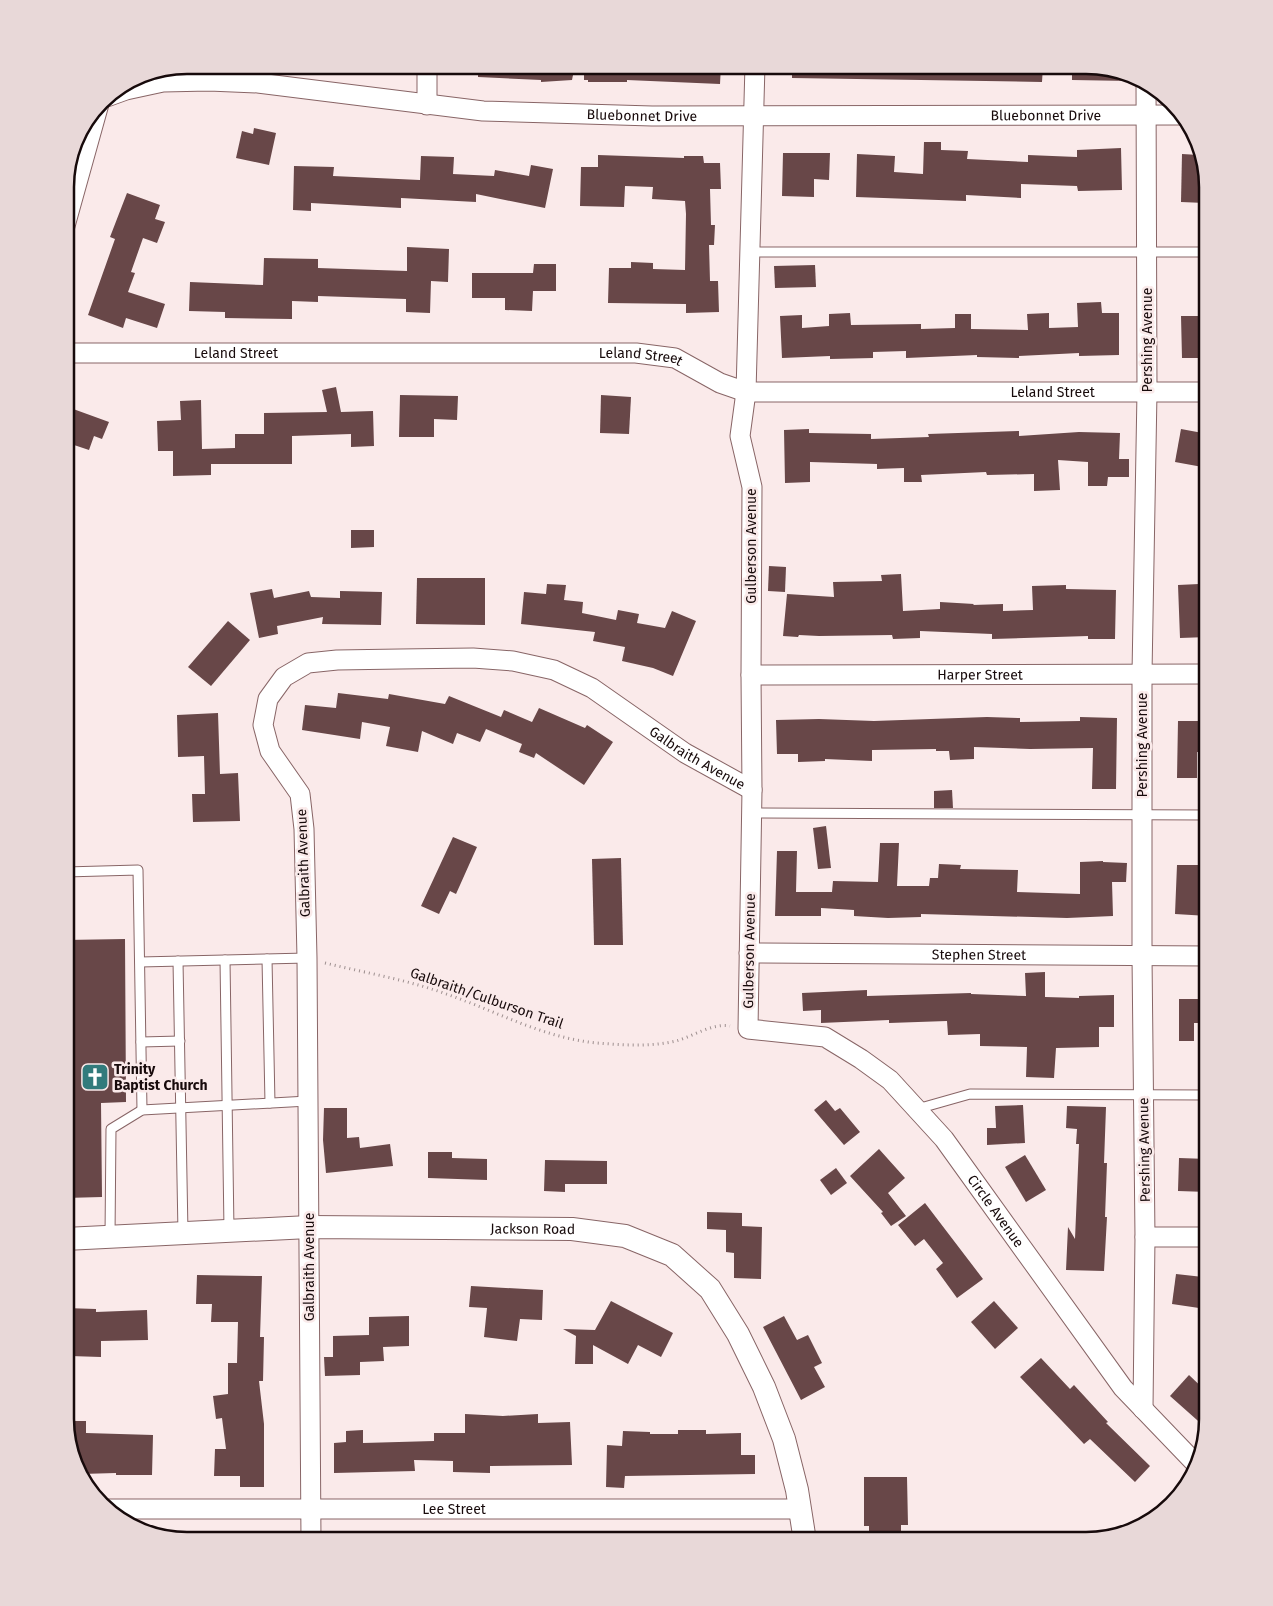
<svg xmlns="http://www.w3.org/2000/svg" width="1273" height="1606" viewBox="0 0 1273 1606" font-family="'Fira Sans',sans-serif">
<rect width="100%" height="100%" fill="#faeaea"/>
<g fill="#684748">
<polygon points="478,65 575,65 572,80 541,82 541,80 478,77"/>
<polygon points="584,65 721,65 720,84 627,80 627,82 588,82 588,80 584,80"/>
<polygon points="792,65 1043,65 1042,82 792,78"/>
<polygon points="1072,65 1094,65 1132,77 1131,81 1072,80"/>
<polygon points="254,128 276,133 269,165 236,158 242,131 253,134"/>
<polygon points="924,142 941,142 941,150 968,151 967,159 1028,162 1028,155 1077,157 1077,150 1121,148 1122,190 1078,191 1077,186 1021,184 1021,198 966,195 966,201 856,197 857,154 895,156 894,172 923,174"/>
<polygon points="783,153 830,153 829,180 814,179 814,197 782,196"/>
<polygon points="1182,154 1199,155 1206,180 1205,203 1181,202"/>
<polygon points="598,155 684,158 684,156 703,156 704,163 720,163 721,189 710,189 711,225 715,225 714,245 709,245 710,281 718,281 719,312 686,313 686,304 608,303 609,268 631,268 631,262 653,263 653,269 685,270 686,214 685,201 652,199 653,187 625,186 624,207 580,206 581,167 598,167"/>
<polygon points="421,156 454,157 453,174 494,176 495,170 529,176 531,165 553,169 545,208 476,194 476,202 401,198 401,208 311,203 311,211 293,210 294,166 334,167 333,176 420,180"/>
<polygon points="127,193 160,205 155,219 165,222 157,243 143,238 131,272 135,273 128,292 165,304 157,328 126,318 123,328 88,315 115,239 110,237"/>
<polygon points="407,247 449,249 448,282 431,281 430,313 406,312 406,299 318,296 318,302 292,301 292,319 225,318 225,312 189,311 190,282 263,285 264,258 318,259 318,268 407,271"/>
<polygon points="534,264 556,264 556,291 533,291 532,311 505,310 505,298 472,298 472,273 533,273"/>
<polygon points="815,265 816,287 775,288 774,266"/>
<polygon points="1101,302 1102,313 1119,313 1119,355 1079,356 1079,353 1019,356 1019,358 977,357 977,355 906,358 906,351 873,352 873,358 830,359 830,356 782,358 780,316 802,315 802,328 829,326 829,314 850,313 851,325 921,324 921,329 955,328 955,314 971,314 971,329 1028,330 1027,314 1049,313 1049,328 1078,327 1077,303"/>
<polygon points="1181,316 1200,316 1200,325 1208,325 1208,358 1182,358"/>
<polygon points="336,387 341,412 373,411 374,446 351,447 351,434 292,436 292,464 211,464 211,475 173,476 173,451 158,451 157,421 181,420 180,401 201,400 202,449 235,448 235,434 264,434 264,413 327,412 322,390"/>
<polygon points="400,395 458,396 457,420 434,419 434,437 399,437"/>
<polygon points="601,395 631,397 629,434 600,433"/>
<polygon points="65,406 109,422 102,439 94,436 89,450 65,442"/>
<polygon points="809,429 809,433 871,434 871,439 929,437 928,434 1019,431 1019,436 1079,432 1120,433 1119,459 1129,459 1129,477 1108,477 1107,486 1088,486 1088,462 1058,460 1060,490 1034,491 1034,474 987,475 986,472 921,475 922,482 904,482 904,468 877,469 877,464 810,462 810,482 785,483 784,430"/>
<polygon points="1181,429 1208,434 1208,468 1175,462"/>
<polygon points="351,530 374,530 374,547 351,548"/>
<polygon points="769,566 786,567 785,592 768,591"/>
<polygon points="901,574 903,611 940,609 940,602 974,604 973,605 1003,604 1003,611 1033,610 1032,586 1066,585 1066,589 1116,590 1115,639 1088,639 1088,636 992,639 992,634 920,631 920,638 893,639 892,635 819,636 799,635 798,637 783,636 787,594 834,597 833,582 882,581 881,575"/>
<polygon points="417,578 485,578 485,625 416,624"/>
<polygon points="547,584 566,585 564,600 583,602 582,613 616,620 618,610 639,614 637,623 665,628 672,611 696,621 673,676 653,668 622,661 625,647 593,641 595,632 521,624 524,592 546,594"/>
<polygon points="1199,584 1200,602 1208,602 1208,637 1180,638 1178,585"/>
<polygon points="272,589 274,598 309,591 311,597 340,598 340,591 382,592 381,625 322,624 323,617 277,626 278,634 259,638 250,593"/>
<polygon points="228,621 250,640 211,686 188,667"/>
<polygon points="338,693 388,699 389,694 445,704 449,696 501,717 504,710 532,722 539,708 585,728 587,725 613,742 584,785 536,753 534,758 519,752 522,744 486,729 480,742 457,733 453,744 422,731 418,752 386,746 390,727 362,722 360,739 302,730 305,705 336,708"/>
<polygon points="218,713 220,774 238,773 240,821 193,822 192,794 205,794 204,756 178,757 177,715"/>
<polygon points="987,717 1020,718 1020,722 1080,721 1080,717 1117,718 1116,789 1092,789 1093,748 1030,749 974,747 974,759 950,760 949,751 936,751 936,749 872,750 872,761 825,759 825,761 798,762 798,754 777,754 776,720 819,719 874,721"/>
<polygon points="1178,721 1208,721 1208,753 1197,752 1197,778 1177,778"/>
<polygon points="952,790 953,808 934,808 934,791"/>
<polygon points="826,826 831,868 818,869 813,828"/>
<polygon points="453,837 477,847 456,894 450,891 439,914 421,906"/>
<polygon points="880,843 899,843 897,886 929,886 930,878 938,878 939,864 961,865 960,869 1018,870 1017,892 1080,894 1080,862 1103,861 1103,862 1127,863 1126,882 1112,882 1113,916 1067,918 921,914 921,917 888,918 854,916 854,910 821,908 821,916 775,916 777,851 797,851 796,892 832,892 833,881 878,882"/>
<polygon points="621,858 623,945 594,945 592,859"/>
<polygon points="1177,865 1204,865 1203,884 1208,884 1208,916 1175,914"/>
<polygon points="125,939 126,1102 101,1103 102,1197 65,1198 65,940"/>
<polygon points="1045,972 1045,997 1079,998 1079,996 1114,995 1114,1027 1099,1027 1099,1047 1056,1048 1054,1078 1026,1077 1027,1047 980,1046 980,1034 948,1035 947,1021 889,1023 889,1020 821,1023 821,1010 803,1011 802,993 867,990 867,996 971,993 971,994 1026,996 1025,973"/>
<polygon points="1179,999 1208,999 1208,1023 1194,1023 1194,1041 1179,1041"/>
<polygon points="826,1100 835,1111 840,1108 860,1132 844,1145 814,1110"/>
<polygon points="1023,1105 1025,1143 987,1145 987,1128 996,1128 995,1106"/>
<polygon points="1067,1106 1106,1107 1104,1163 1107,1163 1105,1217 1107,1217 1104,1271 1066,1270 1068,1227 1075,1239 1079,1144 1076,1144 1077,1129 1066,1128"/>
<polygon points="324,1108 347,1108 347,1138 359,1137 360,1148 390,1144 393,1166 326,1173 323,1140"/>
<polygon points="879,1149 905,1178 888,1193 906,1216 891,1226 881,1213 883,1212 850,1176"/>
<polygon points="428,1152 452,1152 452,1158 487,1159 487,1180 428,1178"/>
<polygon points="1025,1155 1046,1190 1026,1202 1005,1167"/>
<polygon points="1179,1158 1208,1159 1208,1192 1178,1191"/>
<polygon points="545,1160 607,1161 607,1184 565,1184 565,1192 544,1191"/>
<polygon points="836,1168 847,1183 831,1195 820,1180"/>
<polygon points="925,1203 983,1279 957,1298 936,1269 943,1263 924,1239 915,1246 898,1225"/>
<polygon points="707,1212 742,1213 742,1226 762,1227 761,1279 734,1278 734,1253 726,1252 726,1230 707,1229"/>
<polygon points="1176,1274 1203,1277 1199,1308 1172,1304"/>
<polygon points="197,1275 262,1276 260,1337 264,1337 263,1381 259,1381 264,1424 264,1487 240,1487 240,1476 214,1476 215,1449 226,1449 222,1418 216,1419 213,1396 228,1394 228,1363 237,1363 238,1322 211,1322 212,1304 196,1304"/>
<polygon points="471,1286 543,1290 542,1320 520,1319 517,1341 484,1337 487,1308 469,1307"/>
<polygon points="611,1301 673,1333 661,1357 638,1345 628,1364 593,1345 593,1364 575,1364 576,1336 563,1329 595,1330"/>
<polygon points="994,1301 1018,1328 995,1349 971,1322"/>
<polygon points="65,1308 96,1309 96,1312 147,1310 148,1340 101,1341 101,1357 70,1356 71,1336 65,1336"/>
<polygon points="409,1316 409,1346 383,1347 384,1361 360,1362 360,1375 325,1376 324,1357 333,1357 333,1336 369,1335 369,1317"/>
<polygon points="784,1316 797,1340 808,1335 822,1363 814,1367 825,1387 801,1400 763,1327"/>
<polygon points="1041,1358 1070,1389 1074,1385 1108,1422 1106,1423 1150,1466 1135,1482 1090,1439 1084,1444 1020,1377"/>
<polygon points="1189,1375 1208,1393 1208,1420 1206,1428 1170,1396"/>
<polygon points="465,1414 503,1416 538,1414 538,1423 570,1422 572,1465 490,1466 490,1473 453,1472 453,1461 414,1460 415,1471 334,1473 334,1443 346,1442 346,1431 363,1430 363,1443 434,1441 434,1433 465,1433"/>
<polygon points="70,1421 86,1421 86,1433 153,1435 152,1475 116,1475 116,1473 81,1474 70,1437"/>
<polygon points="678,1430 706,1430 706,1434 741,1433 741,1455 755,1455 755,1474 625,1476 624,1488 606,1487 607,1445 622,1446 623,1431 650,1432 650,1434 678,1434"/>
<polygon points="864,1477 907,1477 908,1525 901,1525 901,1541 869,1541 869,1526 864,1526"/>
</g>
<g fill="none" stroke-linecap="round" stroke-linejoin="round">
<defs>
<g id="service">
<polyline points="750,252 1208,252"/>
<polyline points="752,813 1208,815"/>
<polyline points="65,872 138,870 142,1110"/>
<polyline points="267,959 270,1103"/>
<polyline points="225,960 229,1230"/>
<polyline points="178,961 183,1233"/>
<polyline points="140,962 307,958"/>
<polyline points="141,1042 180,1041"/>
<polyline points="917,1109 970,1094 1208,1095"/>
<polyline points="110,1236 111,1129 142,1110 308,1101"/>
</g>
<g id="minor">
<path id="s1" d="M755 65 746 392 740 436 752 487 751 675 752 790 748 1029 825 1037 861 1059 890 1080 944 1139 1123 1388 1196 1464"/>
<path id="s2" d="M104 98 126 90 163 82 209 81 258 83 483 111 652 116 1183 115"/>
<polyline points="427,105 427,65"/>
<polyline points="65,226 99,104"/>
<path id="s3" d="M65 353H636L675 358 720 383 746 392H1208"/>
<path id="s4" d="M751 675 1208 674"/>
<path id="s5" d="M749 953 1208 956"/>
<polyline points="1145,1237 1208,1237"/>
<polyline points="1143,1409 1145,1237 1142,956 1142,674 1147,392 1146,81"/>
<path id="s6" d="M109 1509H800"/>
<path id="s7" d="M311 1541 307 958 304 829 300 794 270 751 263 725 268 699 284 677 308 663 337 660 400 659 473 658 513 661 554 670 592 688 685 753 752 790"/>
</g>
<g id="tertiary">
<path id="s8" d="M65 1239 309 1227 572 1229 625 1236 672 1255 710 1289 738 1334 764 1387 784 1439 797 1490 805 1541"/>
</g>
</defs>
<use href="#service" stroke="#886566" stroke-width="11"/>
<use href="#minor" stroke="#886566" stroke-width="21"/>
<use href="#tertiary" stroke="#886566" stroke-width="24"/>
<path stroke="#9d8f8f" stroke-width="3" stroke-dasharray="1 4" stroke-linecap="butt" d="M325 963C366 973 409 980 449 995 498 1012 544 1038 597 1043 623 1045 650 1047 676 1041 694 1036 712 1023 730 1026"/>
<use href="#service" stroke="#fff" stroke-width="9"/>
<use href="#minor" stroke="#fff" stroke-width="19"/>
<use href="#tertiary" stroke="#fff" stroke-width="22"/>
</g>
<defs>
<symbol id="church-square" viewBox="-11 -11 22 22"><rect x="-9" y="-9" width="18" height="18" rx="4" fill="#327b7c" stroke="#faeaea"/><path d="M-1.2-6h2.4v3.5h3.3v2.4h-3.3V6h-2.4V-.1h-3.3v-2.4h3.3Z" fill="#fff"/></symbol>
</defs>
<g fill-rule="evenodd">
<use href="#church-square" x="79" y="1061" width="32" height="32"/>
</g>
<g text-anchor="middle" stroke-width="5" stroke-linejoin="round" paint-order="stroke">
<g font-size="14" fill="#170a0b" stroke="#faeaea">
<text dy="5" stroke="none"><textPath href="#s2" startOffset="542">Bluebonnet Drive</textPath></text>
<text dy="5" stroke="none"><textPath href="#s2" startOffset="946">Bluebonnet Drive</textPath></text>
<text transform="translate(1147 340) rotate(-90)" y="5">Pershing Avenue</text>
<text dy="5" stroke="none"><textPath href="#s3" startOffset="171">Leland Street</textPath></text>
<text dy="5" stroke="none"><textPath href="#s3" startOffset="576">Leland Street</textPath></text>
<text dy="5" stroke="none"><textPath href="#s3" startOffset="996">Leland Street</textPath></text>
<text transform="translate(751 546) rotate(-90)" y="5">Gulberson Avenue</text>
<text dy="5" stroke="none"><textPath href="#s4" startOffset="229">Harper Street</textPath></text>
<text transform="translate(1142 745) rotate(-90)" y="5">Pershing Avenue</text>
<text dy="5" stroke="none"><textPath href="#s7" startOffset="1324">Galbraith Avenue</textPath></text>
<text transform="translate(303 863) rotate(-92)" y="5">Galbraith Avenue</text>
<text transform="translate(749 951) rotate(-89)" y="5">Gulberson Avenue</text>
<text dy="5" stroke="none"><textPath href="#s5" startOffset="230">Stephen Street</textPath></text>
<text transform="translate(487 998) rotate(19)" y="5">Galbraith/Culburson Trail</text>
<text transform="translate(1144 1150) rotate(-91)" y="5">Pershing Avenue</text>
<text dy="5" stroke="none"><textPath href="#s1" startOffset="1290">Circle Avenue</textPath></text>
<text dy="5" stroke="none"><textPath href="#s8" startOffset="468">Jackson Road</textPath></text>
<text transform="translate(309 1267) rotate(-90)" y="5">Galbraith Avenue</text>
<text dy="5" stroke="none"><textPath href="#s6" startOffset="345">Lee Street</textPath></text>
</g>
<g font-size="14" font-weight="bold" fill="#170a0b" stroke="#faeaea" text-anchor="start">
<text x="114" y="1074">Trinity<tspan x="114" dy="16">Baptist Church</tspan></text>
</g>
</g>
<path d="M0 0H1273V1606H0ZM187 74H1086A113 113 0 0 1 1199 187V1419A113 113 0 0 1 1086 1532H187A113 113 0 0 1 74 1419V187A113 113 0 0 1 187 74Z" fill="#e8d8d8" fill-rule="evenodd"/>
<path fill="none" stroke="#170a0b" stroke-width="2.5" d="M187 74H1086A113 113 0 0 1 1199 187V1419A113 113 0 0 1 1086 1532H187A113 113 0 0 1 74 1419V187A113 113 0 0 1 187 74Z"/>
</svg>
